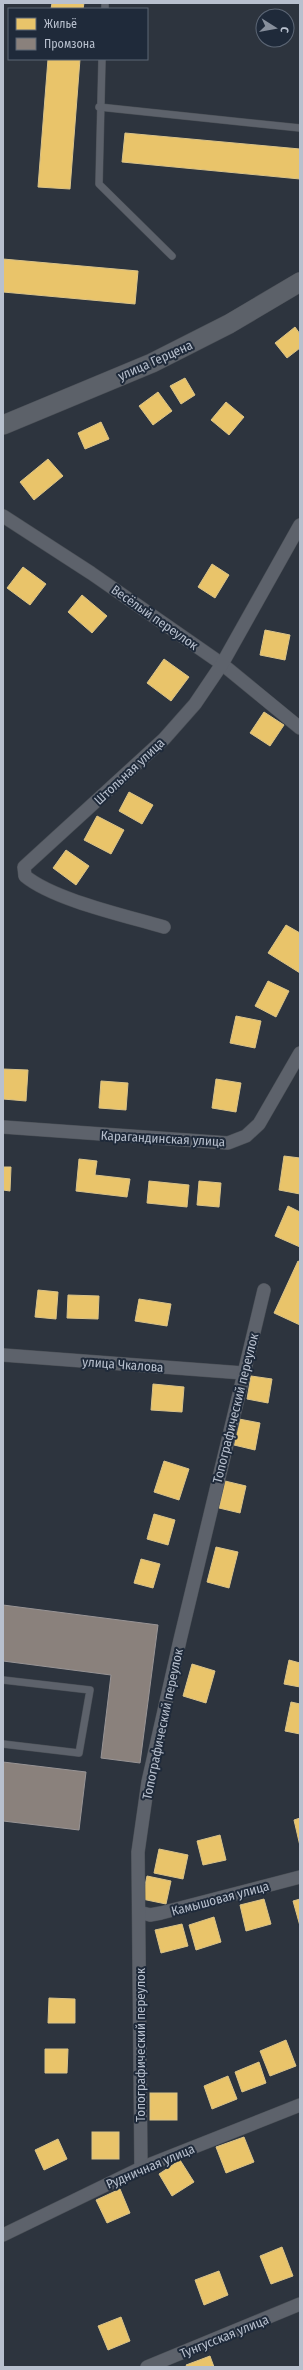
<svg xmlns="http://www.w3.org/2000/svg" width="303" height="2370" viewBox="0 0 303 2370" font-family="'Fira Sans Condensed',sans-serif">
<rect width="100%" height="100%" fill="#2d343e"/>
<g fill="#e9c46a" stroke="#dac388">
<polygon points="52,3 84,3 83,9 51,9"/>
<polygon points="48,59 80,59 70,189 38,187"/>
<polygon points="125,133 300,149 300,179 122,162"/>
<polygon points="3,259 138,271 135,304 3,292"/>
<polygon points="295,327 300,334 300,348 287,358 275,343"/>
<polygon points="185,378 195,395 181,404 170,386"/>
<polygon points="158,392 172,411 153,425 139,406"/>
<polygon points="226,402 244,417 229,435 211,420"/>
<polygon points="101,422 109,439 85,449 78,433"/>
<polygon points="48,459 63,476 34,500 20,482"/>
<polygon points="212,564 229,575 215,598 198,587"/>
<polygon points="23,567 46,584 30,605 7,588"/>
<polygon points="82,595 107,616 92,633 68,612"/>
<polygon points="265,630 290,635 285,660 260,655"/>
<polygon points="164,659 189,677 171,701 147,683"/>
<polygon points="264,712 284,725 270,746 250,733"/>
<polygon points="129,792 153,805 142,824 119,811"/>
<polygon points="97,816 124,830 111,854 84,840"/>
<polygon points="66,850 89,866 76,885 53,868"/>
<polygon points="286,925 300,933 300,973 268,953"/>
<polygon points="268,981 289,991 276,1017 255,1006"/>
<polygon points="236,1016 261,1021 255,1048 230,1043"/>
<polygon points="3,1069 28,1070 26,1101 3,1099"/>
<polygon points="216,1079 241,1083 236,1112 212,1108"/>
<polygon points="101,1081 128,1083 126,1110 99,1108"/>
<polygon points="284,1156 300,1158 300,1194 279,1190"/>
<polygon points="79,1159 97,1161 95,1175 130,1179 127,1197 76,1191"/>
<polygon points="3,1167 11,1167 10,1191 3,1190"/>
<polygon points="149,1181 189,1185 187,1207 147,1203"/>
<polygon points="199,1181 221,1183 219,1207 197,1205"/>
<polygon points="288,1206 300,1212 300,1247 275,1236"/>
<polygon points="298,1261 300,1262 300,1325 274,1313"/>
<polygon points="38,1290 58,1292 56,1319 35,1317"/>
<polygon points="68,1295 99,1296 98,1319 67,1318"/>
<polygon points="139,1299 171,1304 167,1326 135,1321"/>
<polygon points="251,1376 272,1379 268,1403 247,1399"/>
<polygon points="153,1384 184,1387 182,1412 151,1410"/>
<polygon points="239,1419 260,1423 255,1450 234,1445"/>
<polygon points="164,1461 189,1469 179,1500 154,1492"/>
<polygon points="225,1481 246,1486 240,1513 219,1508"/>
<polygon points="154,1514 175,1520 168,1545 147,1539"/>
<polygon points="216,1547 238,1552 229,1588 207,1582"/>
<polygon points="141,1559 160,1564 153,1588 134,1583"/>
<polygon points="289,1660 300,1663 300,1687 284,1684"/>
<polygon points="192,1664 215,1671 206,1703 183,1696"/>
<polygon points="291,1702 300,1704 300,1734 285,1731"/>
<polygon points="300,1818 300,1846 294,1820"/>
<polygon points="220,1835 226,1860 203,1865 197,1841"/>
<polygon points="159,1849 188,1855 183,1879 154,1873"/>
<polygon points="147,1876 171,1881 166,1904 142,1899"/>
<polygon points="264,1899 271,1924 246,1931 240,1905"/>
<polygon points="300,1899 300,1926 293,1901"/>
<polygon points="214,1917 221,1942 196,1950 189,1925"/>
<polygon points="182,1924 188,1946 161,1953 155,1930"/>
<polygon points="49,1998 75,1999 75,2023 48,2023"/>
<polygon points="286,2040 296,2066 270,2076 260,2051"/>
<polygon points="45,2049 68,2049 67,2073 45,2073"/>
<polygon points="259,2062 266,2083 242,2092 235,2072"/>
<polygon points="228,2076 237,2099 212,2109 204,2086"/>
<rect x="150" y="2093" width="27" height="27"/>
<rect x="92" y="2132" width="27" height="27"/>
<polygon points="244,2137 254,2162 226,2173 216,2147"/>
<polygon points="58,2139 67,2159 44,2170 35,2150"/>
<polygon points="180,2160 194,2182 172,2196 159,2174"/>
<polygon points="120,2189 130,2213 107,2223 96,2200"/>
<polygon points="282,2247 293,2276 271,2284 260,2256"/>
<polygon points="219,2271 228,2295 204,2305 195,2280"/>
<polygon points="121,2317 130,2341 108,2350 98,2326"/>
<polygon points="210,2356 214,2367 187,2367 186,2365"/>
</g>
<g fill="#8a817c" stroke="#989495">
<polygon points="3,1605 158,1625 140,1763 101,1758 111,1675 3,1661"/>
<polygon points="3,1762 86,1772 79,1830 3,1821"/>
</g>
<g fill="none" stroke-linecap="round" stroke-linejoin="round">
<defs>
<g id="service">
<polyline points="105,9 105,5"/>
<polyline points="102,59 99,184 172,256"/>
<polyline points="99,107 300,128"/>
<polyline points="3,1680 90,1690 79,1753 3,1744"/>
</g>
<g id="minor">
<polyline points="3,516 91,573 222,664 300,728"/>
<path d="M164 927C127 916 54 900 25 876L24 867 164 739 195 704 222 664 300 525"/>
<polyline points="3,1127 228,1143 246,1136 259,1124 300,1053"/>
<polyline points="3,1355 243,1373"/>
<polyline points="139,1912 150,1915 161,1913 300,1877"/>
<polyline points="141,2168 138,1852 148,1782 180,1640 264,1290"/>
<polyline points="3,2235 141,2168 300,2105"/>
<polyline points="147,2367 300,2304"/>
</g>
<polyline id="secondary" points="3,425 152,363 229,324 300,282"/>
</defs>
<use href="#service" stroke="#4a4f56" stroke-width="8"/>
<use href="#minor" stroke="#4a4f56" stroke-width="14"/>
<use href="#secondary" stroke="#4a4f56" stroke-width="20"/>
<use href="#service" stroke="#5d626b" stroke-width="7"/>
<use href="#minor" stroke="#5d626b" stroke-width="13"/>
<use href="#secondary" stroke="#5c6169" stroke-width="19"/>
</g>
<g text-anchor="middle" stroke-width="4" stroke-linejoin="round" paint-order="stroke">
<g font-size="13" fill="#b8c0ce" stroke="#1f2a3a">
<text transform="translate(155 360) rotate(-24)" y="5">улица Герцена</text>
<text transform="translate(155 617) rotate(35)" y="5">Весёлый переулок</text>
<text transform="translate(129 771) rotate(-43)" y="5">Штольная улица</text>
<text transform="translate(163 1138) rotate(3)" y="5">Карагандинская улица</text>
<text transform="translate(123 1364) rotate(4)" y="5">улица Чкалова</text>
<text transform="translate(235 1408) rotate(-76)" y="5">Топографический переулок</text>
<text transform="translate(162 1724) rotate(-78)" y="5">Топографический переулок</text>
<text transform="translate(220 1898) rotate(-15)" y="5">Камышовая улица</text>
<text transform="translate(140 2045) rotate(-90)" y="5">Топографический переулок</text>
<text transform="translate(150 2166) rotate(-23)" y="5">Рудничная улица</text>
<text transform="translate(224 2336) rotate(-22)" y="5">Тунгусская улица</text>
</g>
</g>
<rect width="303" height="2370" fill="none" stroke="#b8c0ce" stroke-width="8"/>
<rect x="8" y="8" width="140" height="52" fill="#1f2a3a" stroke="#5c6675"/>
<rect x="16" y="18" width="20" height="12" fill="#e9c46a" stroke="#5c6675"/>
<text x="44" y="28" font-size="12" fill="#b8c0ce">Жильё</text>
<rect x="16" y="38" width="20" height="12" fill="#8a817c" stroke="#5c6675"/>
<text x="44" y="48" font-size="12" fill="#b8c0ce">Промзона</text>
<g transform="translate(275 28) rotate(101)"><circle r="19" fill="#1f2a3a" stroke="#5c6675"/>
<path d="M0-3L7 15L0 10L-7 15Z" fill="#878f9c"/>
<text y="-6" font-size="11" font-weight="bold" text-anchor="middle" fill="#b8c0ce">С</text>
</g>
</svg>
